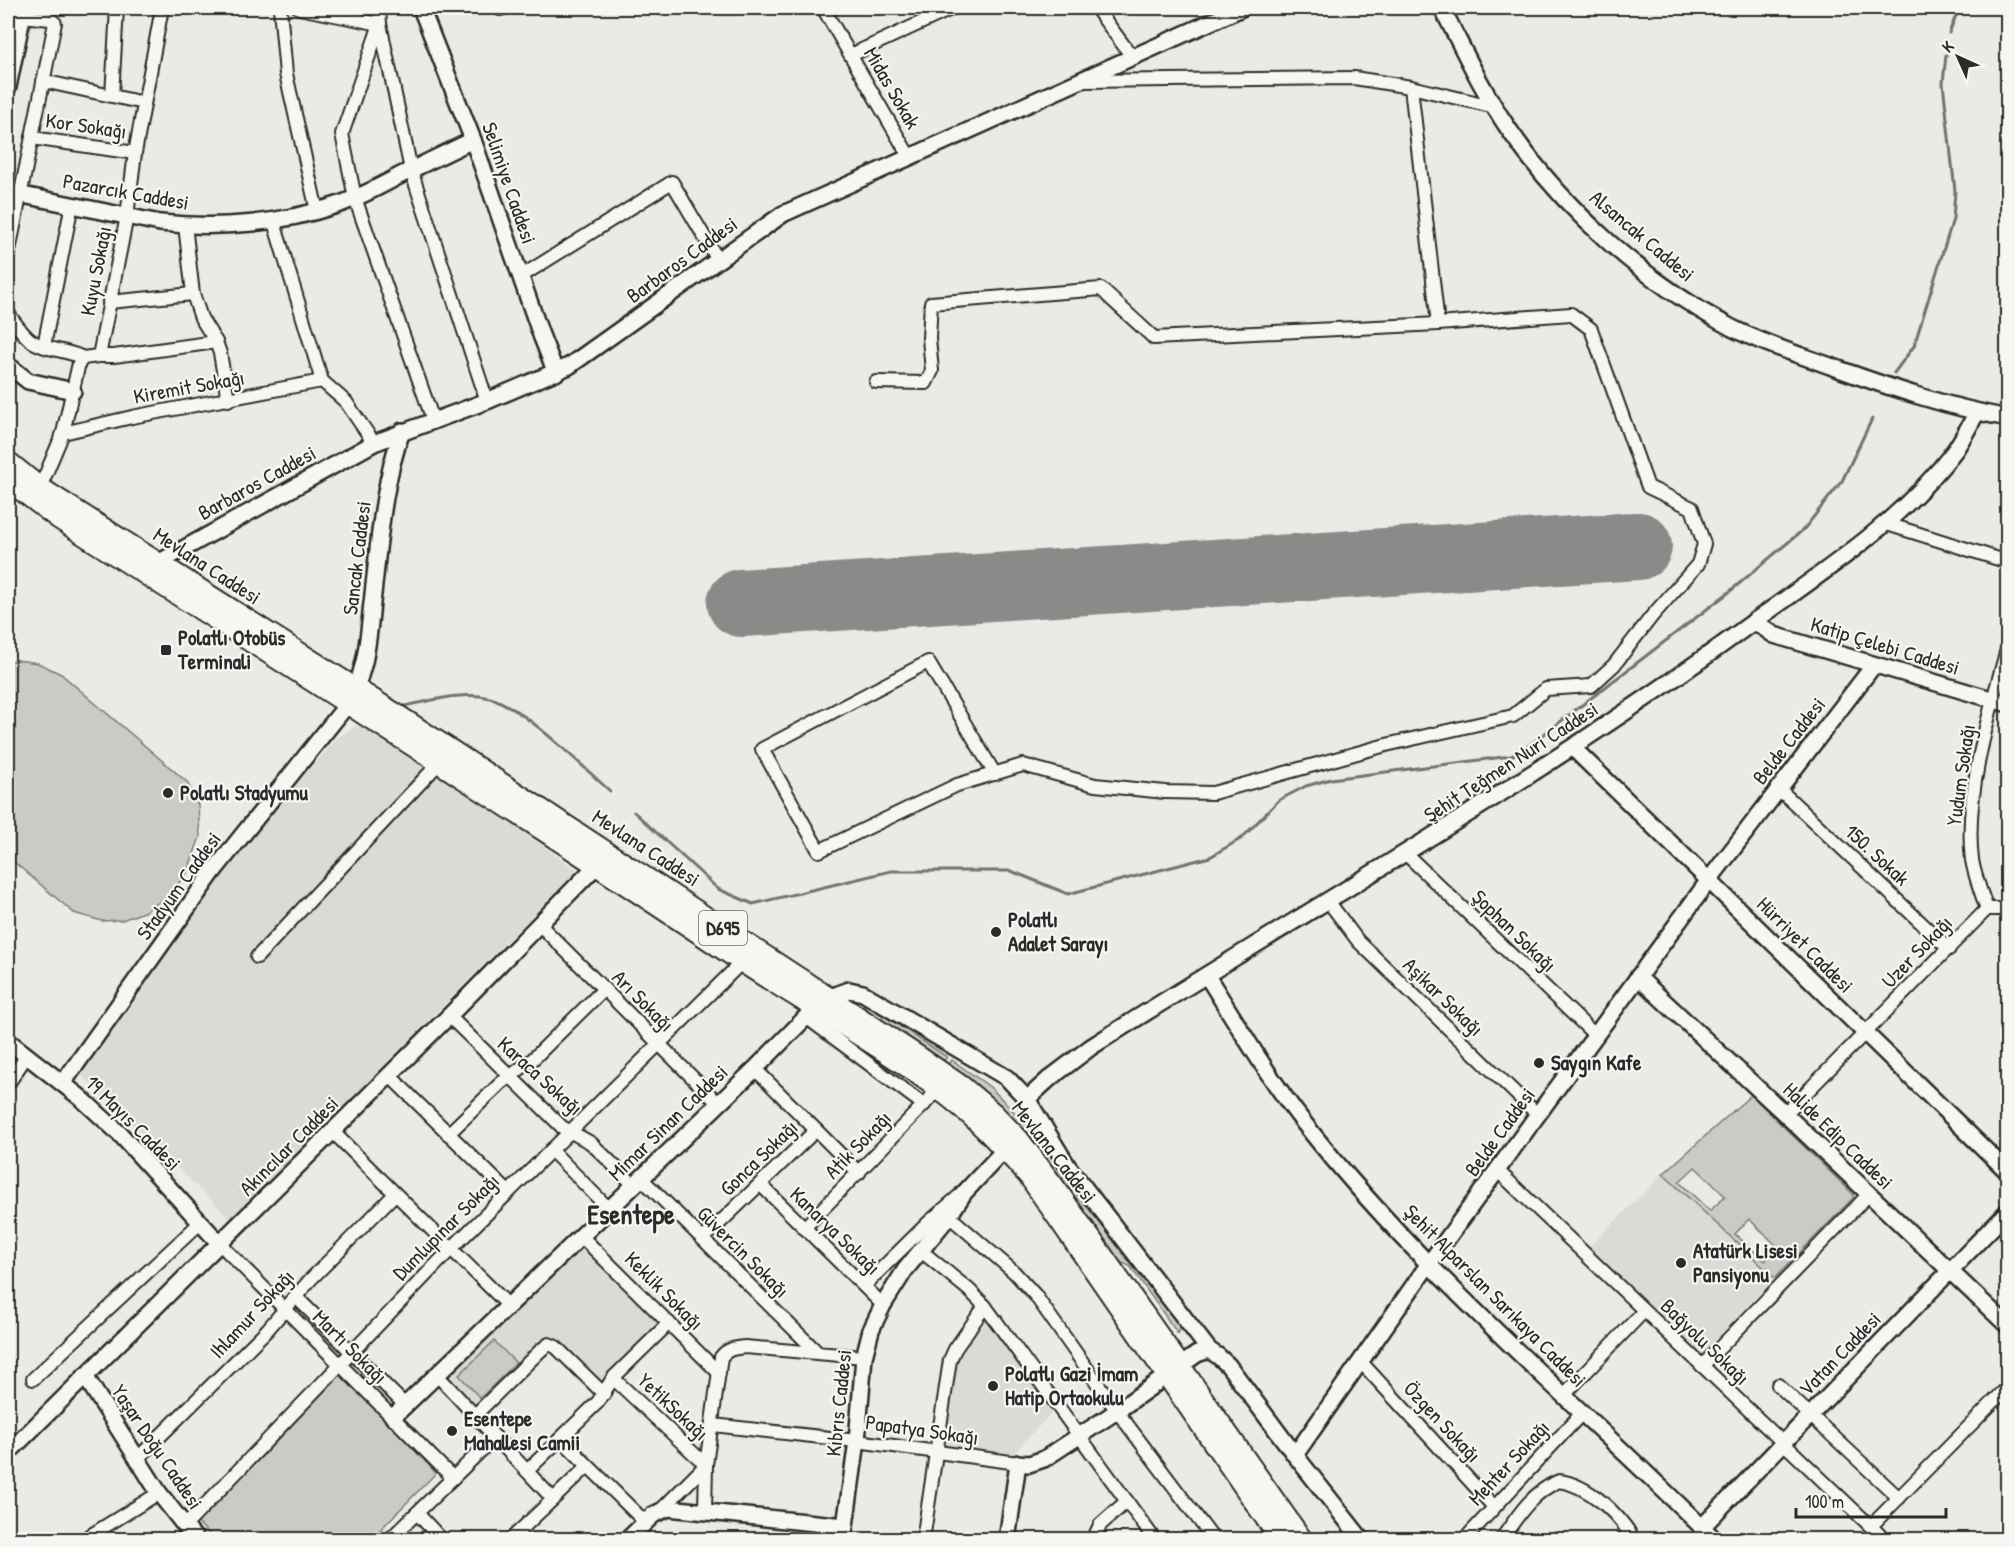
<svg xmlns="http://www.w3.org/2000/svg" width="2015" height="1547" viewBox="0 0 2015 1547" font-family="'Patrick Hand',sans-serif">
<rect width="100%" height="100%" fill="#eaeae6"/>
<filter id="ink" filterUnits="userSpaceOnUse"><feTurbulence type="fractalNoise" baseFrequency=".0167" numOctaves="2"/><feDisplacementMap in="SourceGraphic" scale="12" xChannelSelector="R" yChannelSelector="G"/><feConvolveMatrix kernelMatrix="1 2 1 2 8 2 1 2 1" color-interpolation-filters="sRGB"/></filter>
<g filter="url(#ink)">
<g fill="#dadad6">
<polygon points="368,721 577,870 232,1220 80,1074 241,847 337,738 360,723"/>
<polygon points="1663,1174 1775,1278 1701,1355 1588,1248"/>
<polygon points="581,1246 658,1321 658,1328 600,1384 551,1336 477,1407 447,1375"/>
<polygon points="986,1320 1053,1411 1013,1454 941,1445 955,1361"/>
</g>
<g fill="#cacac7" stroke="#7a7a79" stroke-width="1.5" fill-rule="evenodd">
<polygon points="17,660 38,663 61,674 187,782 198,805 200,837 187,873 168,896 144,912 122,920 102,921 74,913 8,857 8,662"/>
<polygon points="849,997 866,1004 947,1057 942,1064 845,999"/>
<polygon points="952,1060 990,1087 1027,1125 1179,1324 1181,1328 1178,1334 1130,1266 1113,1259 947,1067"/>
<path d="M1751 1095 1853 1194 1854 1197 1775 1278 1663 1174ZM1695 1167 1725 1196 1710 1211 1679 1182ZM1749 1219 1778 1247 1765 1261 1735 1234Z"/>
<polygon points="494,1341 516,1363 480,1398 459,1375"/>
<polygon points="341,1372 436,1473 371,1539 214,1539 195,1520"/>
</g>
<g fill="none" stroke-linecap="round" stroke-linejoin="round">
<g stroke="#727270" stroke-width="3">
<polyline points="1949,33 1959,8"/>
<polyline points="1894,373 1914,346 1953,219 1955,191 1943,83 1946,55"/>
<path d="M404 706C431 701 463 691 490 698 522 706 583 767 610 791"/>
<polyline points="634,812 718,889 753,904 891,871 1011,871 1068,894 1210,857 1242,838 1279,800 1306,786 1331,779 1511,756 1522,751 1728,593 1804,529 1842,481 1872,419"/>
</g>
<polyline stroke="#8a8a88" stroke-width="68" points="741,603 1638,546"/>
<defs>
<g id="minor">
<polyline points="280,8 286,74 317,211"/>
<polyline points="299,8 380,24 411,170 487,401"/>
<polyline points="379,8 380,24 342,134 355,198 433,420"/>
<polyline points="499,8 500,9 504,8"/>
<polyline points="823,8 909,156"/>
<polyline points="1096,8 1133,58"/>
<polyline points="851,55 953,8"/>
<polyline points="43,81 144,103"/>
<polyline points="1082,81 1354,78 1411,87 1495,107"/>
<polyline points="1411,87 1438,324"/>
<polyline points="112,96 117,8"/>
<polyline points="32,138 135,153"/>
<polyline points="273,219 322,381 346,402 374,443"/>
<polyline points="185,225 193,294 201,318 216,342 220,353 228,400"/>
<polyline points="8,256 55,23 50,19 22,16"/>
<polyline points="520,277 672,182 718,260"/>
<polyline points="109,302 193,294"/>
<path d="M8 313C14 322 21 332 29 339 44 351 67 349 83 358"/>
<polyline points="44,346 72,204"/>
<polyline points="98,356 114,356 216,342"/>
<polyline points="876,382 926,383 932,371 929,338 931,303 1101,289 1154,338 1108,296"/>
<polyline points="63,433 132,417 322,381"/>
<polyline points="40,488 63,433 79,363 83,358 98,356 100,351 127,216 135,153 162,8"/>
<polyline points="1884,523 2008,562"/>
<polyline points="995,774 928,662 762,749 819,851 957,785 1023,765 1095,785 1165,792 1213,793 1386,745 1513,716 1546,689 1591,686 1614,665 1652,616 1698,564 1704,544 1692,508 1648,487 1591,329 1571,314 1438,324 1154,338"/>
<polyline points="1779,789 1949,949"/>
<polyline points="1406,854 1596,1036"/>
<polyline points="1328,901 1358,941 1538,1115"/>
<path d="M1987 909C1981 893 1975 877 1972 860 1964 794 1990 710 2008 646"/>
<polyline points="540,925 719,1104"/>
<polyline points="257,957 440,762"/>
<polyline points="449,1016 562,1127 591,1143 634,1185"/>
<polyline points="806,1017 924,1105"/>
<polyline points="755,1069 859,1173"/>
<polyline points="389,1075 508,1192"/>
<polyline points="8,1084 27,1055"/>
<polyline points="1785,1114 1987,909 2008,909"/>
<polyline points="333,1132 509,1306"/>
<polyline points="448,1134 501,1083 532,1060 604,989"/>
<polyline points="551,1150 609,1209"/>
<polyline points="1498,1171 1885,1540"/>
<polyline points="641,1178 818,1353"/>
<polyline points="760,1184 883,1305"/>
<polyline points="949,1216 1014,1272 1035,1295 1117,1411 1214,1540"/>
<polyline points="804,1228 939,1089"/>
<polyline points="581,1236 719,1373"/>
<polyline points="703,1239 816,1130"/>
<polyline points="220,1244 453,1478"/>
<polyline points="920,1250 969,1290 985,1306 1155,1540"/>
<polyline points="864,1286 929,1222 959,1196"/>
<polyline points="296,1297 406,1406"/>
<polyline points="1361,1362 1494,1507"/>
<polyline points="1702,1366 1869,1194"/>
<polyline points="438,1376 553,1499"/>
<polyline points="613,1378 706,1465 661,1510"/>
<polyline points="33,1379 201,1222"/>
<polyline points="1778,1385 1899,1498"/>
<polyline points="1564,1395 1644,1311"/>
<polyline points="475,1415 541,1350 549,1344 556,1347 604,1394"/>
<polyline points="713,1425 857,1441 1018,1463"/>
<polyline points="561,1439 645,1522"/>
<polyline points="137,1459 267,1330 310,1280 395,1194"/>
<polyline points="527,1471 598,1402 613,1378 669,1323"/>
<path d="M705 1510 706 1465 721 1357C727 1349 734 1348 745 1347L864 1357"/>
<polyline points="417,1513 442,1540"/>
<polyline points="185,1526 450,1250 742,962"/>
<polyline points="1871,1526 2008,1387"/>
<polyline points="83,1540 159,1493"/>
<polyline points="389,1540 495,1437"/>
<polyline points="510,1540 588,1466"/>
<polyline points="923,1540 950,1360 955,1349 985,1306"/>
<polyline points="1093,1540 1100,1525 1127,1501"/>
<polyline points="1464,1540 1583,1412"/>
<path d="M1501 1540C1517 1517 1532 1492 1559 1481 1589 1485 1619 1514 1634 1540"/>
</g>
<g id="tertiary">
<polyline points="421,8 473,140 541,335 556,373"/>
<path d="M1442 8C1463 49 1483 92 1510 131 1566 212 1645 282 1732 328 1764 344 1800 355 1833 367 1891 388 1948 407 2008 418"/>
<polyline points="8,87 24,8"/>
<path d="M8 192 160 223C218 229 281 224 337 205 358 198 379 187 399 176 423 164 448 152 473 140"/>
<polyline points="8,365 28,381 73,391"/>
<polyline points="158,563 374,443 487,401 569,366 783,214 1242,8"/>
<polyline points="1754,621 1774,635 2008,704"/>
<polyline points="1573,748 2008,1172"/>
<path d="M1207 976C1238 1025 1268 1077 1304 1123 1425 1277 1576 1402 1715 1540"/>
<polyline points="1638,977 1785,1114 2008,1326"/>
<polyline points="830,997 849,990 863,993 1007,1078 1027,1099 1067,1165 1209,1350"/>
<polyline points="8,1041 81,1098 120,1134 220,1244"/>
<path d="M63 1083 213 872 342 711C366 680 368 641 372 603 379 545 382 486 402 431"/>
<path d="M1027 1099 1049 1079 1091 1047C1308 909 1533 783 1741 631 1815 577 1899 525 1955 450 1963 438 1970 425 1977 412"/>
<polyline points="85,1376 159,1493 196,1540"/>
<polyline points="393,1417 755,1069 815,1008"/>
<polyline points="8,1453 449,1016 597,865"/>
<polyline points="1702,1527 2008,1211"/>
<polyline points="627,1540 653,1515 668,1508 845,1526"/>
<polyline points="843,1540 857,1441 864,1357 871,1330 883,1305 905,1270 949,1216 964,1193 1005,1149"/>
<polyline points="1007,1540 1018,1463 1029,1464 1044,1459 1117,1411 1197,1354 1209,1350 1218,1356 1228,1365 1295,1455"/>
<polyline points="1362,1540 1295,1455 1428,1265 1709,880 1874,665"/>
</g>
<g id="primary">
<polyline points="8,462 40,488 397,715 916,1055 961,1086 994,1114 1019,1140 1055,1188 1302,1540"/>
<path d="M8 480 58 518C284 663 510 806 732 955 800 1001 874 1040 940 1090 974 1115 1001 1145 1029 1176L1281 1540"/>
</g>
</defs>
<use href="#minor" stroke="#2b2b2b" stroke-width="16"/>
<use href="#tertiary" stroke="#2b2b2b" stroke-width="20"/>
<use href="#primary" stroke="#2b2b2b" stroke-width="24"/>
<use href="#minor" stroke="#f6f6f2" stroke-width="12"/>
<use href="#tertiary" stroke="#f6f6f2" stroke-width="15"/>
<use href="#primary" stroke="#f6f6f2" stroke-width="20"/>
</g>
</g>
<g fill="#2b2b2b" stroke="#f6f6f2" stroke-width="2">
<rect x="160" y="644" width="12" height="12" rx="3"/>
<circle cx="168" cy="793" r="6"/>
<circle cx="996" cy="932" r="6"/>
<circle cx="1539" cy="1063" r="6"/>
<circle cx="1681" cy="1263" r="6"/>
<circle cx="993" cy="1386" r="6"/>
<circle cx="452" cy="1431" r="6"/>
</g>
<g text-anchor="middle" stroke-width="4.5" stroke-linejoin="round" paint-order="stroke">
<rect fill="#f6f6f2" stroke="#686867" stroke-width="1.5" x="699" y="911" width="48" height="34" rx="4.5"/>
<g font-size="20" font-weight="bold" fill="#2b2b2b">
<text x="723" y="935">D695</text>
</g>
<g font-size="21" fill="#2b2b2b" stroke="#f6f6f2">
<text transform="translate(892 88) rotate(60)" y="7">Midas Sokak</text>
<text transform="translate(86 126) rotate(8)" y="7">Kor Sokağı</text>
<text transform="translate(509 183) rotate(71)" y="7">Selimiye Caddesi</text>
<text transform="translate(126 192) rotate(10)" y="7">Pazarcık Caddesi</text>
<text transform="translate(1642 236) rotate(40)" y="7">Alsancak Caddesi</text>
<text transform="translate(682 260) rotate(-36)" y="7">Barbaros Caddesi</text>
<text transform="translate(96 271) rotate(-79)" y="7">Kuyu Sokağı</text>
<text transform="translate(189 387) rotate(-10)" y="7">Kiremit Sokağı</text>
<text transform="translate(257 483) rotate(-29)" y="7">Barbaros Caddesi</text>
<text transform="translate(357 558) rotate(-83)" y="7">Sancak Caddesi</text>
<text transform="translate(207 566) rotate(33)" y="7">Mevlana Caddesi</text>
<text transform="translate(1885 646) rotate(17)" y="7">Katip Çelebi Caddesi</text>
<text transform="translate(1789 741) rotate(-52)" y="7">Belde Caddesi</text>
<text transform="translate(1511 762) rotate(-33)" y="7">Şehit Teğmen Nuri Caddesi</text>
<text transform="translate(1961 775) rotate(-82)" y="7">Yudum Sokağı</text>
<text transform="translate(646 848) rotate(33)" y="7">Mevlana Caddesi</text>
<text transform="translate(1877 855) rotate(43)" y="7">150. Sokak</text>
<text transform="translate(179 886) rotate(-54)" y="7">Stadyum Caddesi</text>
<text transform="translate(1514 931) rotate(44)" y="7">Şophan Sokağı</text>
<text transform="translate(1805 945) rotate(45)" y="7">Hürriyet Caddesi</text>
<text transform="translate(1917 952) rotate(-46)" y="7">Uzer Sokağı</text>
<text transform="translate(1443 997) rotate(44)" y="7">Aşikar Sokağı</text>
<text transform="translate(643 1001) rotate(45)" y="7">Arı Sokağı</text>
<text transform="translate(540 1076) rotate(42)" y="7">Karaca Sokağı</text>
<text transform="translate(133 1123) rotate(45)" y="7">19 Mayıs Caddesi</text>
<text transform="translate(668 1123) rotate(-44)" y="7">Mimar Sinan Caddesi</text>
<text transform="translate(1500 1132) rotate(-54)" y="7">Belde Caddesi</text>
<text transform="translate(1838 1136) rotate(44)" y="7">Halide Edip Caddesi</text>
<text transform="translate(858 1145) rotate(-46)" y="7">Atik Sokağı</text>
<text transform="translate(289 1146) rotate(-45)" y="7">Akıncılar Caddesi</text>
<text transform="translate(1054 1152) rotate(52)" y="7">Mevlana Caddesi</text>
<text transform="translate(759 1158) rotate(-44)" y="7">Gonca Sokağı</text>
<text transform="translate(446 1227) rotate(-45)" y="7">Dumlupınar Sokağı</text>
<text transform="translate(835 1231) rotate(44)" y="7">Kanarya Sokağı</text>
<text transform="translate(743 1252) rotate(45)" y="7">Güvercin Sokağı</text>
<text transform="translate(664 1291) rotate(45)" y="7">Keklik Sokağı</text>
<text transform="translate(1495 1296) rotate(45)" y="7">Şehit Alparslan Sarıkaya Caddesi</text>
<text transform="translate(252 1314) rotate(-47)" y="7">Ihlamur Sokağı</text>
<text transform="translate(1705 1342) rotate(44)" y="7">Bağyolu Sokağı</text>
<text transform="translate(350 1347) rotate(45)" y="7">Martı Sokağı</text>
<text transform="translate(1840 1354) rotate(-46)" y="7">Vatan Caddesi</text>
<text transform="translate(839 1403) rotate(-84)" y="7">Kıbrıs Caddesi</text>
<text transform="translate(673 1407) rotate(43)" y="7">YetikSokağı</text>
<text transform="translate(1442 1422) rotate(47)" y="7">Özgen Sokağı</text>
<text transform="translate(922 1430) rotate(8)" y="7">Papatya Sokağı</text>
<text transform="translate(157 1447) rotate(56)" y="7">Yaşar Doğu Caddesi</text>
<text transform="translate(1509 1463) rotate(-47)" y="7">Mehter Sokağı</text>
</g>
<g font-size="21" font-weight="bold" fill="#2b2b2b" stroke="#f6f6f2" text-anchor="start">
<text x="178" y="645">Polatlı Otobüs<tspan x="178" dy="24">Terminali</tspan></text>
<text x="180" y="800">Polatlı Stadyumu</text>
<text x="1008" y="927">Polatlı<tspan x="1008" dy="24">Adalet Sarayı</tspan></text>
<text x="1551" y="1070">Saygın Kafe</text>
<text x="1693" y="1258">Atatürk Lisesi<tspan x="1693" dy="24">Pansiyonu</tspan></text>
<text x="1005" y="1381">Polatlı Gazi İmam<tspan x="1005" dy="24">Hatip Ortaokulu</tspan></text>
<text x="464" y="1426">Esentepe<tspan x="464" dy="24">Mahallesi Camii</tspan></text>
</g>
<g font-size="27" font-weight="bold" fill="#2b2b2b" stroke="#f6f6f2">
<text x="631" y="1224">Esentepe</text>
</g>
</g>
<rect width="2015" height="1547" fill="none" stroke="#f6f6f2" stroke-width="30"/>
<rect x="15" y="15" width="1985" height="1517" fill="none" stroke="#2b2b2b" stroke-width="2" filter="url(#ink)"/>
<g transform="translate(1958 57) rotate(315)" stroke="#f6f6f2" stroke-width="4.5" paint-order="stroke">
<path d="M0-4.5L10 22L0 15L-10 22Z" fill="#2b2b2b"/>
<text y="-9" font-size="16" font-weight="bold" text-anchor="middle" fill="#2b2b2b">K</text>
</g>
<path d="M1796 1508v9h150v-9" fill="none" stroke="#2b2b2b" stroke-width="3"/>
<text x="1805" y="1508" font-size="18" fill="#2b2b2b" stroke="#f6f6f2" stroke-width="4.5" paint-order="stroke">100 m</text>
</svg>
